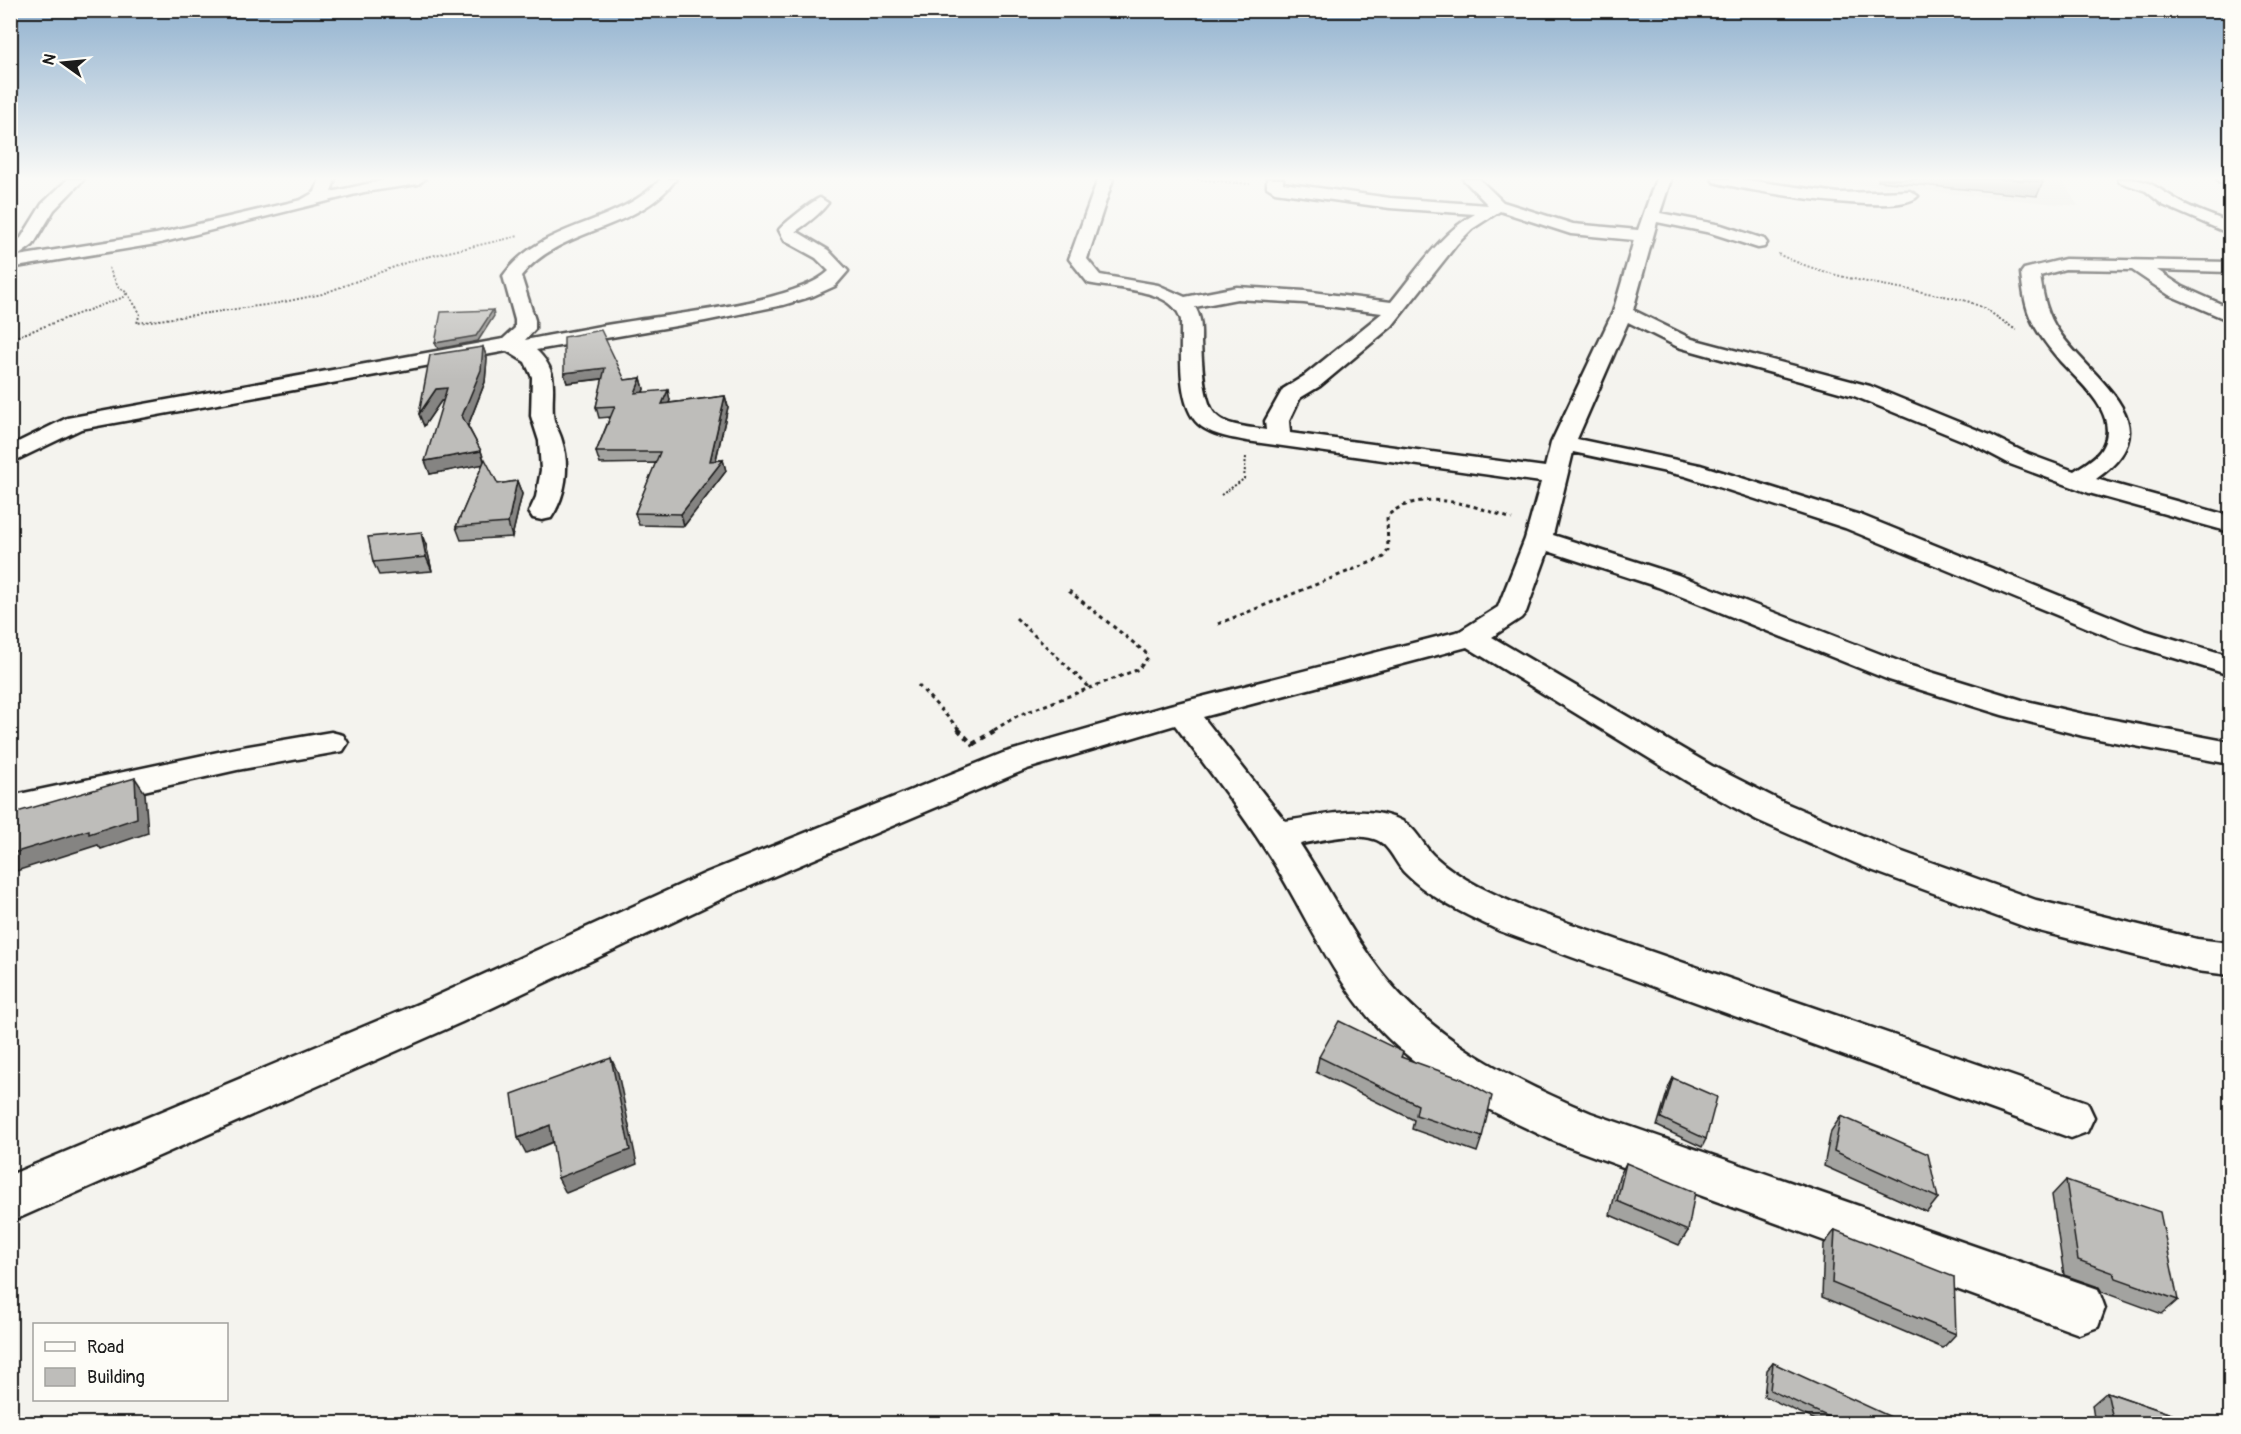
<svg xmlns="http://www.w3.org/2000/svg" width="2241" height="1434" viewBox="0 0 2241 1434" font-family="Pangolin,sans-serif">
<rect width="100%" height="100%" fill="#f4f3ee"/>
<filter id="ink" filterUnits="userSpaceOnUse"><feTurbulence type="fractalNoise" baseFrequency=".0167" numOctaves="2"/><feDisplacementMap in="SourceGraphic" scale="12" xChannelSelector="R" yChannelSelector="G"/><feConvolveMatrix kernelMatrix="1 2 1 2 8 2 1 2 1" color-interpolation-filters="sRGB"/></filter>
<g filter="url(#ink)">
<polygon fill="#e4e3de" points="1845,179 2061,179 2078,206 1846,183"/>
<g fill="none" stroke-linecap="round" stroke-linejoin="round">
<defs>
<g id="minor">
<polygon points="68,179 84,179 54,210 33,245 18,256 156,234 301,200 315,192 320,179 335,179 331,192 389,179 425,179 418,184 364,192 156,244 10,268 10,245 21,238 42,204"/>
<path d="M661 179H676C638 232 561 226 521 276L535 320V329L525 340C558 334 592 327 625 322 671 314 798 302 829 271L816 258 785 241 779 230C782 225 815 199 820 198L828 203C819 215 808 223 796 231L828 250 848 271 835 286 813 296 783 305 705 321 536 350C560 372 551 388 553 415 554 425 560 432 562 441 570 466 566 496 551 518L542 520 533 518 529 512 536 497 541 470 539 441 531 416 532 377 525 362 507 351 81 429 10 463V446L67 418 503 339 515 328V320L503 276C541 221 617 227 661 179Z"/>
<path d="M1098 179H1113L1087 259 1100 275 1158 285 1185 297 1237 287 1304 291 1391 302C1416 272 1440 233 1475 214L1390 208 1275 192 1267 187V179H1283V183L1390 198 1488 205 1463 179H1479L1503 202 1573 224 1638 230 1656 179H1671L1660 213 1721 225 1764 239 1767 243 1764 247 1758 248 1711 233 1657 222 1633 310 1692 339 1870 386 1990 435 2028 454 2074 471C2083 465 2094 459 2100 451 2124 417 2080 383 2060 361 2050 349 2040 336 2033 323 2025 308 2023 290 2021 273L2024 269 2065 259 2230 262V272L2157 270 2183 287 2230 308V321L2169 295 2132 270 2065 269 2040 276C2043 296 2047 315 2059 332 2092 380 2175 425 2096 479L2230 516V532L2089 493 2010 464 1974 445 1854 396 1678 347 1628 322 1577 439 1700 465 1863 516 2144 630 2230 656V675L2122 642 1845 528 1685 476 1573 452 1553 535 1678 575 1911 666 2022 700 2083 714 2230 742V764L2083 736 2002 715 1889 680 1658 587 1548 551 1526 612 1521 618 1492 637 1712 766 1783 802 1897 850 2036 900 2197 939 2230 943V975L2197 971 2031 929 1871 870 1757 820 1688 782 1467 647 1203 717 1285 821C1322 816 1366 803 1402 821 1416 828 1422 844 1433 855 1460 880 1495 895 1528 909L2087 1102 2094 1117 2087 1132 2071 1138 1500 931C1467 915 1431 899 1405 873 1395 863 1389 843 1374 839 1352 832 1323 840 1300 844 1328 886 1350 932 1381 972 1434 1041 1513 1080 1591 1113L2098 1289 2105 1308 2098 1327 2079 1334 1563 1145C1501 1117 1439 1087 1389 1039 1338 990 1311 925 1275 865 1245 816 1209 771 1175 725L1027 769 734 893 462 1022 10 1222V1175L432 998 706 873 1003 753 1170 705 1460 631 1498 607 1525 539 1541 482 1247 441C1233 438 1215 436 1202 427 1175 409 1182 348 1181 320 1174 288 1113 289 1088 283L1069 259ZM1500 211 1571 234 1634 240 1613 312 1551 443 1545 467 1290 433 1289 421 1300 398 1320 386 1392 326 1457 244 1472 229ZM1237 299 1304 303 1382 313 1304 376 1283 389 1265 421 1266 430C1251 427 1229 427 1217 416 1203 405 1202 360 1201 343 1201 330 1202 318 1195 307Z"/>
<path d="M1712 179H1741L1838 193 1910 191 1918 196C1900 218 1744 190 1714 182Z"/>
<path d="M2118 179C2149 179 2149 183 2174 198 2191 209 2212 215 2230 223V234L2163 205 2146 191 2120 182Z"/>
<polygon points="2217,179 2230,179 2230,185 2219,182"/>
<polygon points="331,732 343,735 348,743 343,751 237,770 10,821 10,796 237,748"/>
</g>
</defs>
<use href="#minor" stroke="#1c1c1c" stroke-width="5"/>
<g stroke="#1c1c1c" stroke-width="2" stroke-dasharray="2 2" stroke-linecap="butt">
<polyline points="1193,179 1250,184"/>
<path d="M1778 254C1838 283 1903 286 1967 301L1984 308 2016 330"/>
<polyline points="127,293 140,313 137,323 279,303 322,294 413,260 519,236"/>
<polyline points="10,339 124,297 127,293 118,286 109,268"/>
<polyline points="1221,495 1244,479 1246,457"/>
</g>
<g stroke="#1c1c1c" stroke-width="3" stroke-dasharray="4 4" stroke-linecap="butt">
<polyline points="1016,618 1089,687"/>
<path d="M1218 624 1384 557 1388 550 1387 516C1421 486 1475 506 1512 519"/>
<polyline points="918,685 960,730"/>
<polyline points="994,730 1017,716 1139,669 1148,657 1145,652 1069,591"/>
</g>
<g stroke="#1c1c1c" stroke-width="4.5" stroke-dasharray="5 5" stroke-linecap="butt">
<polyline points="958,729 974,746"/>
<polyline points="973,744 997,729"/>
</g>
<use href="#minor" fill="#fdfcf7" fill-rule="evenodd"/>
</g>
<g fill="#a3a3a0" stroke="#1c1c1c" stroke-width="1.5">
<polygon points="1878,179 2041,179 2043,182 2037,196 1878,181"/>
<polygon points="483,347 487,358 485,382 468,426 481,451 484,460 498,484 517,481 522,494 512,537 461,540 456,527 483,464 430,474 443,401 441,401 424,426 419,414"/>
<polygon points="564,373 625,380 641,378 644,389 643,392 670,400 669,403 725,396 728,407 716,460 723,460 726,471 684,526 639,525 635,513 656,463 600,464 596,452 610,417 599,418 596,407 603,379 567,383"/>
<polygon points="426,545 432,571 379,575 373,562"/>
<polygon points="1319,1057 1402,1057 1482,1137 1477,1152 1412,1129 1414,1120 1316,1072"/>
<polygon points="1673,1078 1706,1139 1702,1147 1657,1126 1669,1086"/>
<polygon points="1841,1116 1938,1198 1927,1212 1824,1166 1831,1131"/>
<polygon points="1626,1163 1688,1231 1679,1245 1610,1215 1619,1177"/>
<polygon points="2066,1180 2178,1300 2162,1314 2102,1292 2099,1287 2064,1275 2052,1195"/>
<polygon points="1835,1230 1956,1334 1943,1348 1822,1297 1824,1244"/>
<polygon points="1773,1363 1891,1424 1824,1424 1764,1396 1767,1370"/>
<polygon points="2107,1392 2200,1424 2095,1424 2092,1405"/>
</g>
<g fill="#858482" stroke="#1c1c1c" stroke-width="1.5">
<polygon points="493,310 494,316 478,341 438,349 435,343"/>
<polygon points="483,347 487,358 485,382 467,428 462,416"/>
<polygon points="605,368 608,378 567,383 564,373"/>
<polygon points="641,378 644,389 638,404 635,393"/>
<polygon points="447,388 452,400 441,401 424,426 419,414 436,389"/>
<polygon points="668,390 670,400 665,415 662,404"/>
<polygon points="725,396 728,407 713,472 710,461"/>
<polygon points="481,451 485,464 430,474 425,461"/>
<polygon points="723,460 726,471 684,526 681,514"/>
<polygon points="517,481 522,494 512,537 508,523"/>
<polygon points="421,532 426,545 432,571 426,557"/>
<polygon points="135,778 145,793 148,833 101,849 98,845 10,873 10,854"/>
<polygon points="611,1058 618,1073 637,1164 566,1193 558,1178"/>
<polygon points="550,1125 558,1140 526,1153 518,1138"/>
</g>
<g fill="#bebdba" stroke="#1c1c1c" stroke-width="1.5">
<polygon points="2008,179 2041,179 2043,182"/>
<polygon points="493,310 476,336 435,343 441,312"/>
<polygon points="601,330 625,380 641,378 635,393 668,390 662,404 725,396 710,461 723,460 681,514 635,513 660,452 596,452 615,406 596,407 605,368 564,373 564,337"/>
<polygon points="483,347 481,370 462,416 481,451 425,461 447,388 436,389 419,414 430,355"/>
<polygon points="485,459 498,484 517,481 508,523 456,527"/>
<polygon points="421,532 426,557 373,562 368,537"/>
<polygon points="135,778 137,818 89,834 89,830 10,854 10,814"/>
<polygon points="1339,1021 1403,1052 1401,1057 1462,1079 1492,1096 1482,1137 1416,1115 1418,1105 1319,1057"/>
<polygon points="611,1058 630,1150 558,1178 550,1125 518,1138 512,1094"/>
<polygon points="1673,1078 1717,1097 1706,1139 1661,1118"/>
<polygon points="1841,1116 1928,1154 1938,1198 1834,1151"/>
<polygon points="1626,1163 1695,1192 1688,1231 1617,1201"/>
<polygon points="2066,1180 2160,1212 2178,1300 2116,1278 2114,1273 2078,1260"/>
<polygon points="1835,1230 1954,1277 1956,1334 1832,1283"/>
<polygon points="1773,1363 1891,1417 1891,1424 1844,1424 1770,1390"/>
<polygon points="2107,1392 2200,1424 2114,1424"/>
</g>
</g>
<linearGradient id="sky" x2="0" y2="1"><stop stop-color="#8fb0ce"/><stop offset="0.47" stop-color="#fafaf7"/><stop offset="1" stop-color="#fafaf7" stop-opacity="0"/></linearGradient>
<rect width="2241" height="380" fill="url(#sky)"/>
<rect width="2241" height="1434" fill="none" stroke="#fdfcf7" stroke-width="36"/>
<rect x="18" y="18" width="2205" height="1398" fill="none" stroke="#1c1c1c" stroke-width="2" filter="url(#ink)"/>
<rect x="33" y="1323" width="195" height="78" fill="#fdfcf7" stroke="#a3a29f" stroke-width="1.5"/>
<rect x="45" y="1342" width="30" height="9" fill="#fdfcf7" stroke="#a3a29f" stroke-width="1.5"/>
<text x="87" y="1353" font-size="18" fill="#1c1c1c">Road</text>
<rect x="45" y="1368" width="30" height="18" fill="#bebdba" stroke="#a3a29f" stroke-width="1.5"/>
<text x="87" y="1383" font-size="18" fill="#1c1c1c">Building</text>
<g transform="translate(63 63) rotate(285)" stroke="#fdfcf7" stroke-width="4.5" paint-order="stroke">
<path d="M0-4.5L10 22L0 15L-10 22Z" fill="#1c1c1c"/>
<text y="-9" font-size="16" font-weight="bold" text-anchor="middle" fill="#1c1c1c">N</text>
</g>
</svg>
